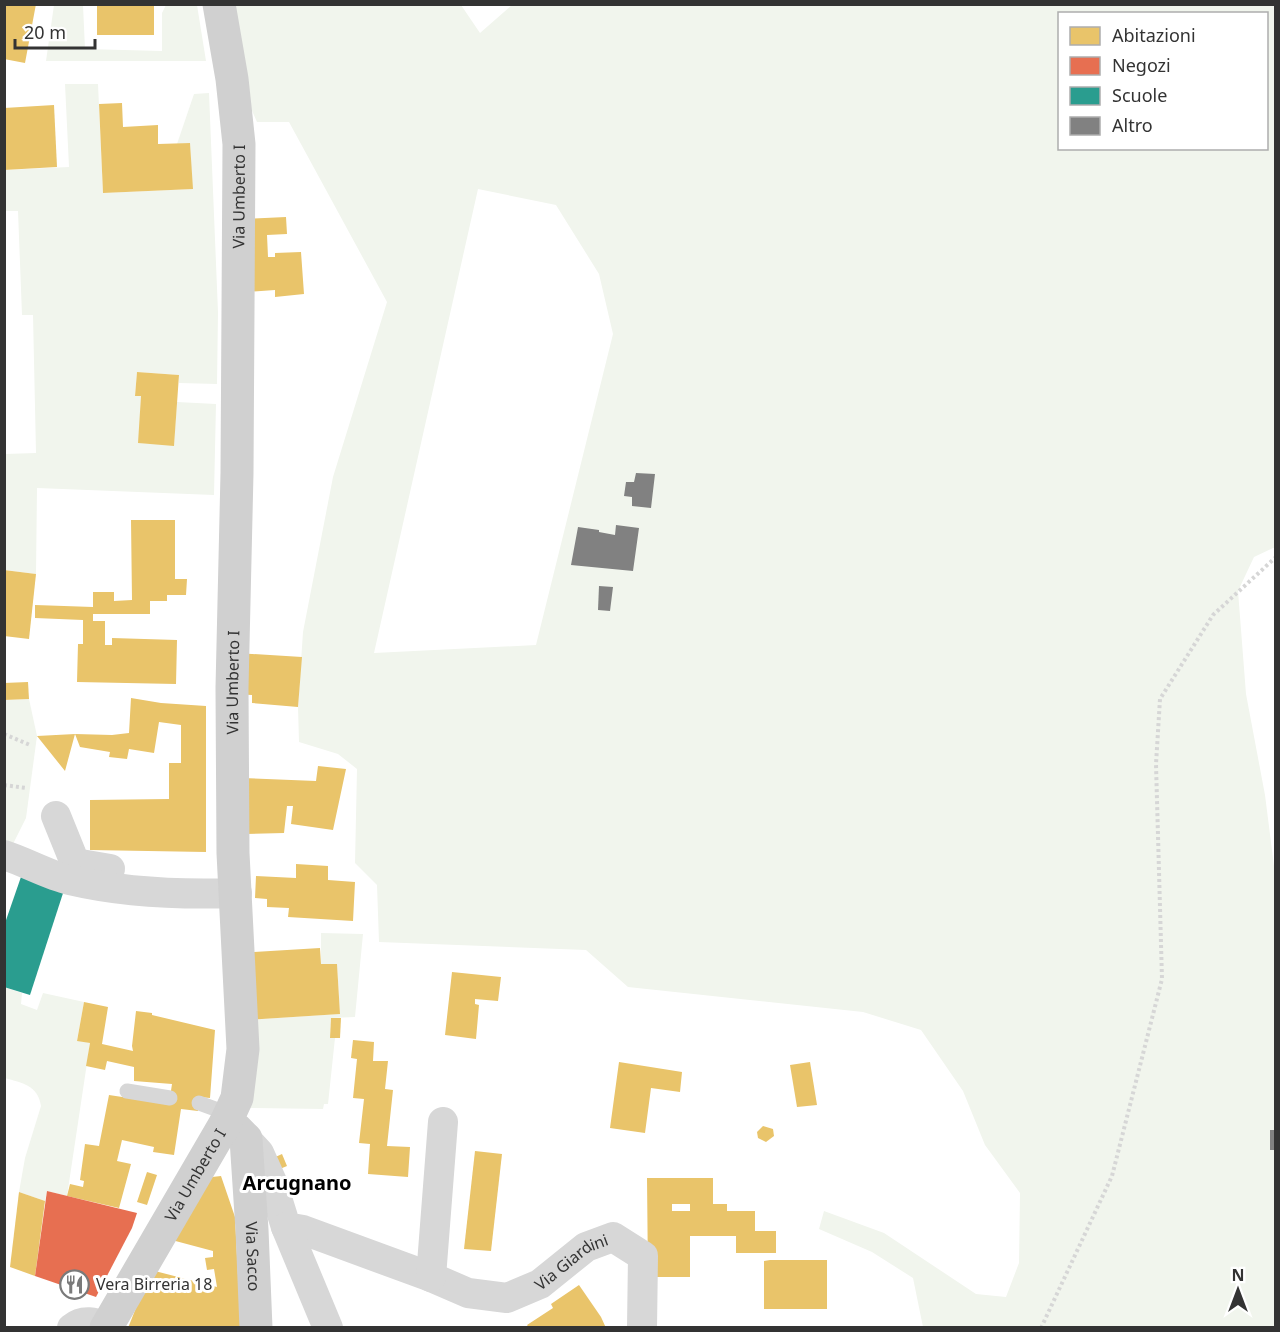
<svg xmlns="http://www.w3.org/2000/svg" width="1280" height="1332" viewBox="0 0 1280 1332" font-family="'Noto Sans',sans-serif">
<rect width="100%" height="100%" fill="#fff"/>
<g fill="#f1f5ed" fill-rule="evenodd">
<path d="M513 4 1275 5V548H1273L1254 557 1238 591 1246 694 1265 795 1276 882 1275 1327H923L913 1278 872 1252 819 1229 824 1211 884 1233 976 1294 1006 1297 1019 1263 1020 1193 985 1145 963 1091 921 1030 863 1012 628 987 586 950 379 942 377 885 355 863 357 769 338 754 299 742 298 707 303 632 333 477 387 302 289 122H257L238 79 226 5H461L480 33ZM1060 14H1266V148H1060ZM478 189 556 205 599 274 613 334 536 645 374 653Z"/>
<polygon points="54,5 83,5 85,49 162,51 162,13 166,5 197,5 206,61 46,61"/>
<polygon points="65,84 98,84 103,193 192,189 190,143 177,144 194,94 209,93 218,312 217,384 179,383 179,375 137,372 135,395 141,396 139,443 174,445 177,402 216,404 214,495 37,488 36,574 5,570 5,454 36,453 33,315 22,315 18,211 5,211 5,170 69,167"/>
<polygon points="29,699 37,736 26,818 11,848 4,845 4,700"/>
<polygon points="321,933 363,934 355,1017 331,1018 330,1038 335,1038 328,1104 324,1104 323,1109 249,1108 246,1020 340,1014 337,964 321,964"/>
<path d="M4 987 22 993 21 1004 37 1010 43 993 84 1002 77 1040 90 1043 67 1196 47 1191 45 1201 19 1192 25 1158 41 1106C38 1085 22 1083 5 1078Z"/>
</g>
<g fill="#e9c46a" fill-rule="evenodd">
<polygon points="4,4 36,4 25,63 4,59"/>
<rect x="97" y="4" width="57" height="31"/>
<polygon points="122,103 123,127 158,125 158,144 190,143 193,189 103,193 99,104"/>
<polygon points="54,105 57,167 4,170 4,108"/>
<polygon points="286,217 287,234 267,235 268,257 275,257 275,253 301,252 304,294 275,297 275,290 247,292 243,219"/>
<polygon points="137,372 179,375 174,446 138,443 141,396 135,396"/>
<polygon points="131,520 175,520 175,579 187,579 186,595 167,595 167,601 150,601 150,614 93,614 93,621 105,621 105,645 112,645 112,638 177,640 176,684 77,682 78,644 83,644 83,620 35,618 35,605 93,607 93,592 114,592 114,601 132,600"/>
<polygon points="4,570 36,574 29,639 4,636"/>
<polygon points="236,653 302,657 298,707 252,703 252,695 232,694"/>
<polygon points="28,682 29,699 4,700 4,683"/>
<polygon points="131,698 161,703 206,706 206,852 90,850 90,800 169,799 169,763 181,763 181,725 159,722 154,753 129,749 127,759 109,757 110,752 80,747 75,734 65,771 37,736 75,734 112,735 129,733"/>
<polygon points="318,766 346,769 333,830 291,824 293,806 287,806 284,833 245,834 242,778 316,781"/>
<polygon points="296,864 328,866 328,880 355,882 353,921 288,917 289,908 267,907 267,899 255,898 256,876 296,878"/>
<polygon points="320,948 321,964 337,964 340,1014 246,1020 254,952"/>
<polygon points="452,972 501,977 498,1001 475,999 475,1004 479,1005 476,1039 445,1035"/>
<polygon points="84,1002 108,1007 102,1044 133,1051 132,1046 136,1011 152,1013 152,1015 215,1030 210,1098 199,1097 198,1111 181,1109 174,1155 153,1152 154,1147 122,1140 117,1161 131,1164 119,1208 67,1196 70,1184 83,1187 84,1181 80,1180 85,1144 99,1146 109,1095 169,1104 172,1084 134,1081 134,1067 107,1061 105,1070 86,1066 90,1043 77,1041"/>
<polygon points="331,1018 341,1018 340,1038 330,1038"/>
<polygon points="353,1040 374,1042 373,1061 388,1061 385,1089 393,1090 387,1146 410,1147 408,1177 368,1174 370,1144 359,1143 364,1099 353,1098 357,1059 351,1058"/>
<polygon points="619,1062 682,1072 680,1092 651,1088 645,1133 610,1128"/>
<polygon points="810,1062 817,1105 797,1107 790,1065"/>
<polygon points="763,1126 773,1129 774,1136 766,1142 758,1138 757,1132"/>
<polygon points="475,1151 502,1154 491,1251 464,1249"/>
<polygon points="282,1154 287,1166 263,1176 258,1165"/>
<polygon points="147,1172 157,1175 147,1205 137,1202"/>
<polygon points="221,1176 235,1217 240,1315 244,1328 128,1328 151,1270 217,1287 214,1269 207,1270 205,1258 213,1257 213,1251 168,1239 194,1179"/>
<path d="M647 1178H713V1204H727V1211H755V1231H776V1253H736V1236H690V1277H648ZM672 1204H690V1211H672Z"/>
<polygon points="19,1192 45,1201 35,1276 10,1267"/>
<polygon points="770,1260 827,1260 827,1309 764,1309 764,1261"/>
<polygon points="579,1285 601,1317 606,1328 529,1328 527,1325 553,1308 551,1304"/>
</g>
<polygon fill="#e76f51" points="47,1191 137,1213 132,1228 96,1297 35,1276"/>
<polygon fill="#2a9d8f" points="22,874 65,887 30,995 4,987 4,926"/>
<g fill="#818181">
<polygon points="636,473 655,474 651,508 632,506 632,497 624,496 626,482 634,482"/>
<polygon points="616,525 639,528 633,571 571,565 578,527 599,530 599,532 615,535"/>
<polygon points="599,586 613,587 610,611 598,610"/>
<rect x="1270" y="1130" width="6" height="20"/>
</g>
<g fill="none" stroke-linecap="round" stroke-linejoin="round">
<g stroke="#d6d6d6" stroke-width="4" stroke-dasharray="3 3" stroke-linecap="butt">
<polyline points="4,734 30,745"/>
<polyline points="4,785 26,788"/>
<polyline points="1041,1328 1112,1176 1162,979 1156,764 1160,699 1213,615 1276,557"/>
</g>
<g stroke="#d7d7d7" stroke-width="15">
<polyline points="127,1091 170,1098"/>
<polyline points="199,1103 229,1114"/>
</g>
<g stroke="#d7d7d7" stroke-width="30">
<polyline points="56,816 75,863 110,869"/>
<path d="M4 855C26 862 48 875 70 880 125 893 181 895 237 893"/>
<path id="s1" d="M246 1139 259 1153 272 1182 286 1227 303 1230 431 1277 468 1293 507 1298 540 1284 586 1247 613 1237 643 1256 642 1328"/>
<polyline points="286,1227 328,1328"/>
<polyline points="431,1277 443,1122"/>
<path d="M72 1328C83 1319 95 1322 107 1327"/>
</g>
<g stroke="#d0d0d0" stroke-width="33">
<path id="s2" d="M226 1122 236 1129 246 1139 252 1230 256 1328"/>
<path id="s3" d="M106 1328 226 1122 237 1098 243 1049 233 853 232 688 237 473 239 144 232 79 219 4"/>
</g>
</g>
<defs>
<symbol id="restaurant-ring" viewBox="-11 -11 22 22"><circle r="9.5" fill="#fff" stroke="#7a7a7a" stroke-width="1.5"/><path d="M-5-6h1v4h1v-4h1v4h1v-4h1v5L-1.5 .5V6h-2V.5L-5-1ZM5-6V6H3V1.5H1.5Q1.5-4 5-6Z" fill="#7a7a7a"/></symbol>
</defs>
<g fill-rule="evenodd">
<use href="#restaurant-ring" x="58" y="1268" width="33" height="33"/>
</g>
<g text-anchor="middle" stroke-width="6" stroke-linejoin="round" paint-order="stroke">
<g font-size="16" fill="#333" stroke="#fff">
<text dy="6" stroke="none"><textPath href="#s3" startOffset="1167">Via Umberto I</textPath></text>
<text dy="6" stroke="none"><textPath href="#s3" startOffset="681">Via Umberto I</textPath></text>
<text dy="6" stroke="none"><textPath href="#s3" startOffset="177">Via Umberto I</textPath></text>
<text dy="6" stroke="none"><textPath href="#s2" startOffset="144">Via Sacco</textPath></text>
<text dy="6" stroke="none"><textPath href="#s1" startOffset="406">Via Giardini</textPath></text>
</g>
<g font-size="16" fill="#333" stroke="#fff" text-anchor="start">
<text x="96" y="1290">Vera Birreria 18</text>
</g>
<g font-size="20" font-weight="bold" fill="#000" stroke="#fff">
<text x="297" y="1190">Arcugnano</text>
</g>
</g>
<rect width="1280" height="1332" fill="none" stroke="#333333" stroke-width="12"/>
<rect x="1058" y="12" width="210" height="138" fill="#ffffff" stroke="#adadad" stroke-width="1.5"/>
<rect x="1070" y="27" width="30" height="18" fill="#e9c46a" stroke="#adadad" stroke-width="1.5"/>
<text x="1112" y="42" font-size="18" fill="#333333">Abitazioni</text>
<rect x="1070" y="57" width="30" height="18" fill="#e76f51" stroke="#adadad" stroke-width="1.5"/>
<text x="1112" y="72" font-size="18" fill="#333333">Negozi</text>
<rect x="1070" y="87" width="30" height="18" fill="#2a9d8f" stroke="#adadad" stroke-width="1.5"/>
<text x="1112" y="102" font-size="18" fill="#333333">Scuole</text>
<rect x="1070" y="117" width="30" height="18" fill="#818181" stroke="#adadad" stroke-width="1.5"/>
<text x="1112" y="132" font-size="18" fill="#333333">Altro</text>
<g transform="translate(1238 1290)" stroke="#ffffff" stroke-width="4.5" paint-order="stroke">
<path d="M0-4.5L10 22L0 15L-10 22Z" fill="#333333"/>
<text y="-9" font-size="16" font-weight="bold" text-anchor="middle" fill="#333333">N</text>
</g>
<path d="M15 39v9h80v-9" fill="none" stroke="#333333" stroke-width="3"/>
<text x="24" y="39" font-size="18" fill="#333333" stroke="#ffffff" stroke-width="4.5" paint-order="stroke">20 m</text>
</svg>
